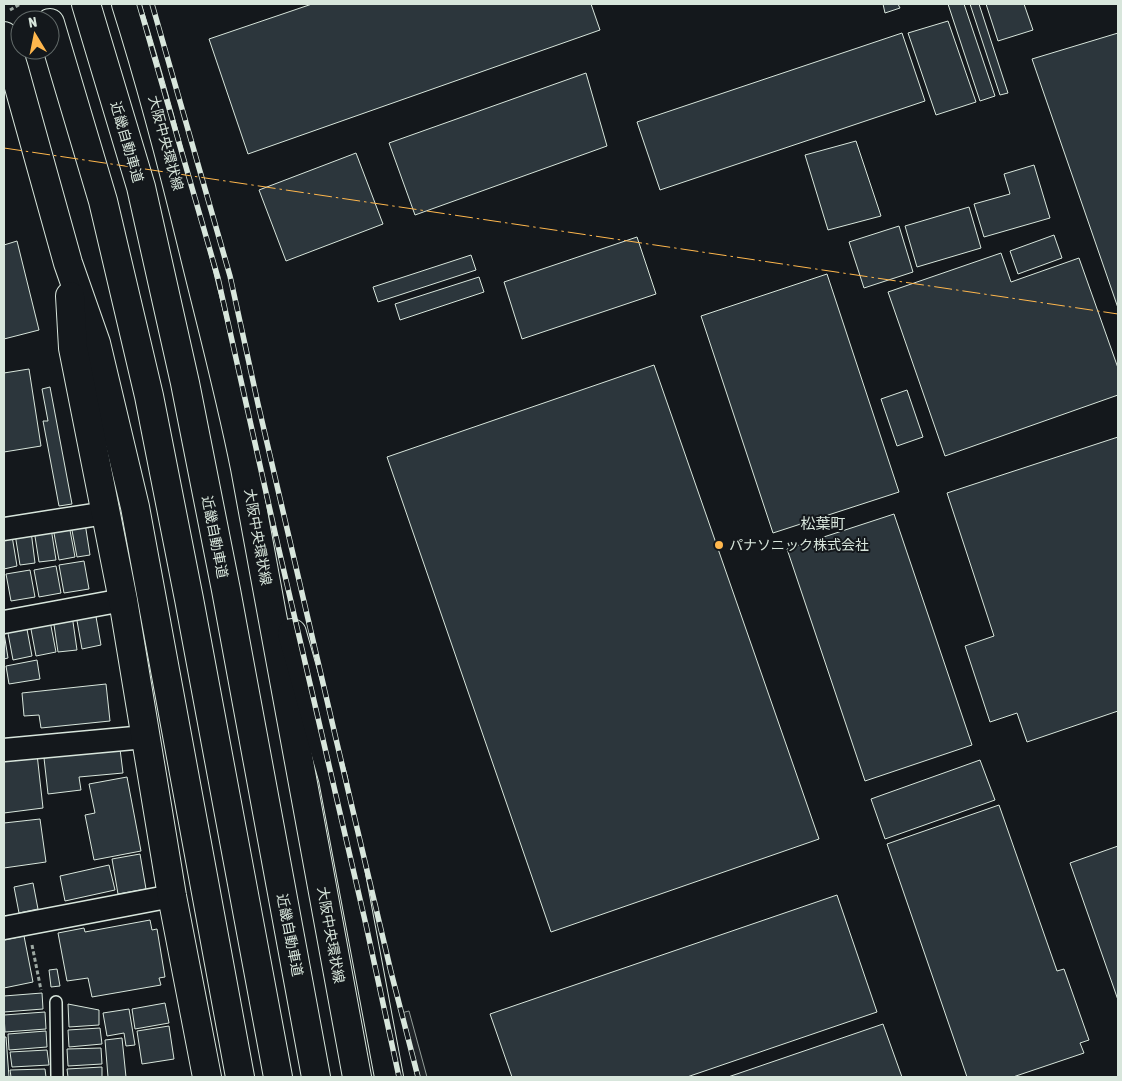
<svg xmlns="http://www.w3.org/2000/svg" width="1122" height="1081" viewBox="0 0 1122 1081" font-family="'Asap Condensed','Noto Sans JP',sans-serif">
<rect width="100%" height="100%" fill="#14181c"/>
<polygon fill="#202428" stroke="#939e99" points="409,1011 427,1077 416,1077 401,1013"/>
<g fill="#2c363c" stroke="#d8e6dc">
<polygon points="312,4 591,4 600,30 248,154 209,39"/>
<polygon points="883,4 898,4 900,8 885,13"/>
<polygon points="948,4 964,4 995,96 980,101"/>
<polygon points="970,4 979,4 1008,93 1000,95"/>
<polygon points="986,4 1024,4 1033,30 998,41"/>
<polygon points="948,21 976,102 936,115 908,33"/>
<polygon points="902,33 925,101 660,190 637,122"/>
<polygon points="1118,33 1118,308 1032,59"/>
<polygon points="586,73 607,146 415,215 389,143"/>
<polygon points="856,141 881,216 828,230 805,155"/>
<polygon points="356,153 383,224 286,261 259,190"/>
<polygon points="1034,165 1050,218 984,237 974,204 1010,194 1004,174"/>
<polygon points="969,207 981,248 917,267 905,226"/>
<polygon points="899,226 913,272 864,288 849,242"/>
<polygon points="1054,235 1062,258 1018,274 1010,251"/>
<polygon points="637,237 656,294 522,339 504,282"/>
<polygon points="17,241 39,330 4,339 4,245"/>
<polygon points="1001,253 1011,282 1079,258 1118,368 1118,395 945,456 888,292"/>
<polygon points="471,255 476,270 378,302 373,287"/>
<polygon points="827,274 899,492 773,533 701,316"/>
<polygon points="479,277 484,292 400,320 395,304"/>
<polygon points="654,365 819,839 551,932 387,457"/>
<polygon points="29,369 41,446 4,452 4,373"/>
<polygon points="50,387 72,504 59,506 43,421 48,421 42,389"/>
<polygon points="907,390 923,437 897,446 881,399"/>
<polygon points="1118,437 1118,711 1027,742 1017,713 990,722 965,646 994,636 947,493"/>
<polygon points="894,514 972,745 865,781 787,549"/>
<polygon points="85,523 90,555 77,557 71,525"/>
<polygon points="69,525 75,557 59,560 53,528"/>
<polygon points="51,528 56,560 39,562 34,530"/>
<polygon points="31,531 35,563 20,565 15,534"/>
<polygon points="12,536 17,566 4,569 4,537"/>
<polygon points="84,561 89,589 64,593 59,565"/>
<polygon points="56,566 61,593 39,597 34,570"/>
<polygon points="30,570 35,597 11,601 6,574"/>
<polygon points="95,611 101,645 82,649 76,615"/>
<polygon points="72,615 77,650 58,652 53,618"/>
<polygon points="50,621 56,652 36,656 30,624"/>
<polygon points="26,624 32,656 13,660 7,628"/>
<polygon points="4,633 8,658 4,659"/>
<polygon points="37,660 40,679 9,684 6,666"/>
<polygon points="106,684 110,721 41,728 39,715 24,716 22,693"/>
<polygon points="120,749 123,773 79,777 81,790 48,794 44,758"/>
<polygon points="37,754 43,808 4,813 4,758"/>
<polygon points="980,760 995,800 885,839 871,799"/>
<polygon points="127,777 141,851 94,860 85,815 95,813 89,784"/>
<polygon points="999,805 1057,971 1064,969 1089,1040 1080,1043 1084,1053 1013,1077 967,1077 887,844"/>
<polygon points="40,819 46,862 4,868 4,823"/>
<polygon points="1118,846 1118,1000 1070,863"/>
<polygon points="140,854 146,889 118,894 112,859"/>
<polygon points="109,865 115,890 65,901 60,876"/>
<polygon points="33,883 38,909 19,913 14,887"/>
<polygon points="837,895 877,1012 687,1077 512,1077 490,1014"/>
<polygon points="150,920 152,930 157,929 165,977 159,978 161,985 92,997 88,978 67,981 58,933 84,928 85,932"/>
<polygon points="24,936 33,982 4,988 4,940"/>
<polygon points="57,969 60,986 51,987 49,970"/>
<polygon points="42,993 43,1009 4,1012 4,996"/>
<polygon points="165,1003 169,1023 135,1029 132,1009"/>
<polygon points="68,1004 99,1010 99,1025 69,1027"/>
<polygon points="129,1009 135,1045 126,1046 124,1033 107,1036 103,1013"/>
<polygon points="45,1012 46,1029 5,1032 4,1015"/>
<polygon points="883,1024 902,1077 728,1077"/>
<polygon points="169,1026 174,1059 142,1064 137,1031"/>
<polygon points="100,1028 102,1044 69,1047 68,1030"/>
<polygon points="46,1031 47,1047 9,1050 8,1034"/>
<polygon points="4,1037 6,1037 9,1077 4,1077"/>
<polygon points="122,1038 126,1077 108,1077 105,1040"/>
<polygon points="101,1048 102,1064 68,1066 67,1049"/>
<polygon points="47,1050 49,1065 12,1067 10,1052"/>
<polygon points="102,1067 102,1077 68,1077 67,1069"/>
<polygon points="45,1069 46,1077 11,1077 10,1070"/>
</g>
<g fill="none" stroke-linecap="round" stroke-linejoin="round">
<defs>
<polyline id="lane" points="56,1002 57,1077"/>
<g id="street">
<polyline points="4,529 106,513"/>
<polyline points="4,622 123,600"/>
<polyline points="4,750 145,737"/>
<polyline points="4,928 172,896"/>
</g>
<g id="primary">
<path d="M126 4C153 89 175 174 196 261 213 330 231 398 245 468L357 1077"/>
<polyline points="4,36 14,69 68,263 96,343 135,507 240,1077"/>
<polyline points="70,296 73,348 123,600 172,896 207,1077"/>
<polyline points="292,633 333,779 389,1077"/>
</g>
<g id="highway">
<polyline points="86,4 141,187 185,383 226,590 316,1077"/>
<polyline points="50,23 103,201 149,396 189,599 278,1077"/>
</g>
</defs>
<use href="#lane" stroke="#d8e6dc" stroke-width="14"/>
<use href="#street" stroke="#d8e6dc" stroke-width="25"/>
<use href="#primary" stroke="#d8e6dc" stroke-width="30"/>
<use href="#highway" stroke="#d8e6dc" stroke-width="30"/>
<g stroke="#9da8a2" stroke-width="3" stroke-dasharray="4 2.5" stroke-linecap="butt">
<polyline points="10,10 20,4"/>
<polyline points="32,945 41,990"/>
</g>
<use href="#lane" stroke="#14181c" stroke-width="11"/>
<use href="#street" stroke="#14181c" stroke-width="22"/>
<use href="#primary" stroke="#14181c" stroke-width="28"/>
<use href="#highway" stroke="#14181c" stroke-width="28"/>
<defs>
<g id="rail">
<polyline points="139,4 218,278 276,537 366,925 399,1077"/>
<polyline points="152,4 230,276 258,404 336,739 391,972 418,1077"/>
</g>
</defs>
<use href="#rail" stroke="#d8e6dc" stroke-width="5.5"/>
<use href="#rail" stroke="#14181c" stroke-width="4" stroke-dasharray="11" stroke-linecap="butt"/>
<polyline stroke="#ffb74d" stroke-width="1" stroke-dasharray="18 4 2.5 4" stroke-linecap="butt" points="4,148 1118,314"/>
</g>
<circle fill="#ffb74d" stroke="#14181c" stroke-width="2" cx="719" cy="545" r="5"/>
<g text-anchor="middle" stroke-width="4" stroke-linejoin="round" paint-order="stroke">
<g font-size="14" fill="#d8e6dc" stroke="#14181c">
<text transform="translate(127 142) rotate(74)" y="5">近畿自動車道</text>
<text transform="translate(166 143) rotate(75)" y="5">大阪中央環状線</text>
<text transform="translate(215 537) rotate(79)" y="5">近畿自動車道</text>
<text transform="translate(258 537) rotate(80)" y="5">大阪中央環状線</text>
<text transform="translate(290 935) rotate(79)" y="5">近畿自動車道</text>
<text transform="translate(331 935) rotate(80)" y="5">大阪中央環状線</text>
</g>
<g font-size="14" fill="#d8e6dc" stroke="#14181c" text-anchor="start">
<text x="729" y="550">パナソニック株式会社</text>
</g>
<g font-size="15" fill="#d8e6dc" stroke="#14181c">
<text x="823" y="529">松葉町</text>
</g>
</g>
<rect width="1122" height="1081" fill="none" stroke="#d8e6dc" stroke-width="10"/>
<g transform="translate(35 35) rotate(350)"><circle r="24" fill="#14181c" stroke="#626a69"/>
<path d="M0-4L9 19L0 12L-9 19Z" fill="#ffb74d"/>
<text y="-8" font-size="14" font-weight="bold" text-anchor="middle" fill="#d8e6dc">N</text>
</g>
</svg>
